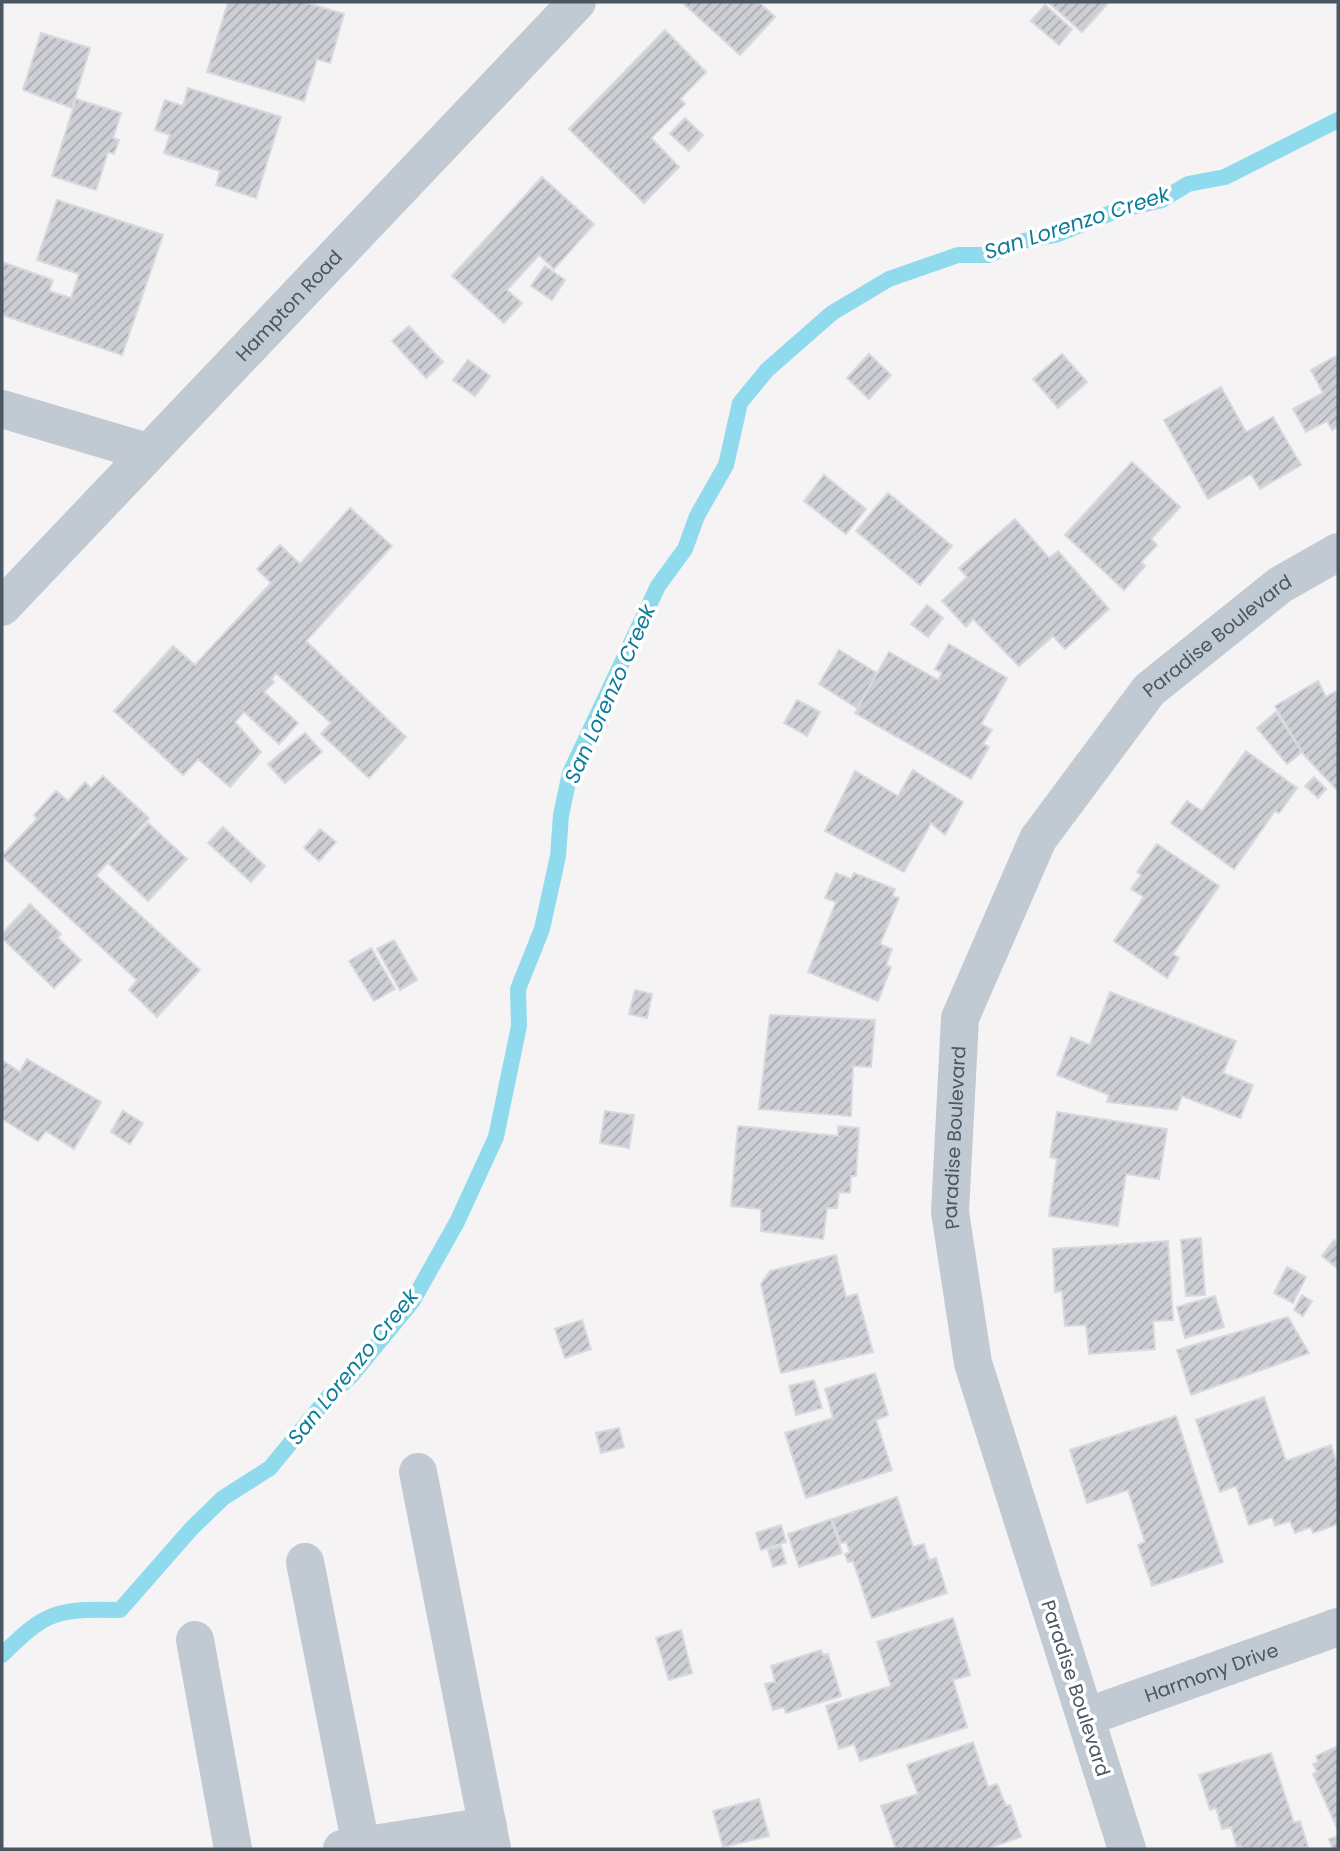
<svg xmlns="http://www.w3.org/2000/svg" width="1340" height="1851" viewBox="0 0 1340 1851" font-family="Poppins,sans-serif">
<defs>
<pattern id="building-hatch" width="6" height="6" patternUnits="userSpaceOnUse" patternTransform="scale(1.75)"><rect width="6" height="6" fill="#cdcfd5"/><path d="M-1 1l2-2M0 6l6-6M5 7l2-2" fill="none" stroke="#a8abb0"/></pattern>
</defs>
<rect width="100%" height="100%" fill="#f5f3f3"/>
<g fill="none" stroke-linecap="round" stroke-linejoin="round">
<path stroke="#90daee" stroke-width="16" d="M2 1655C47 1610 57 1609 120 1610L192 1528 223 1498 270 1468 330 1395 352 1375 412 1302 457 1222 496 1137 519 1026 518 989 542 929 558 856 561 815 570 773 658 586 685 549 697 516 726 465 740 403 767 370 832 313 889 279 958 255H989L1018 242 1055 235 1116 211 1162 200 1188 184 1225 177 1338 120"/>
</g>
<g fill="url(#building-hatch)" stroke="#d7d9de" stroke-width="2">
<polygon points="228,2 304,2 344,14 330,63 317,59 304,101 207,72"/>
<polygon points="686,2 759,2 775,17 740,55 684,4"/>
<polygon points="1048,2 1109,2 1082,32"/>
<polygon points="1045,5 1072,29 1059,45 1031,21"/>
<polygon points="665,30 706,72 680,99 685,104 651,138 679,167 644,203 569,129"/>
<polygon points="41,33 90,48 72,108 23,90"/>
<polygon points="188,88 281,117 256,198 216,185 220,171 164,153 170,135 155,130 165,100 183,106"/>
<polygon points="76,99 121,113 113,138 119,140 114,154 108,152 96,190 52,176"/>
<polygon points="685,118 703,135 689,151 670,134"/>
<polygon points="542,177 594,224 554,269 539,255 507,290 522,303 504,323 452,276"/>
<polygon points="57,200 163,235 122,355 2,315 2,262 53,280 49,291 71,298 79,274 37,260"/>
<polygon points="545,266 565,280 552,300 531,286"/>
<polygon points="409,326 443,362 426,378 392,341"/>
<polygon points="869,354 891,375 869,399 847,378"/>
<polygon points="1062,354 1087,382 1058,408 1033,379"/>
<polygon points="1338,355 1338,426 1332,430 1327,421 1306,432 1293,409 1323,393 1311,370"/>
<polygon points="468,360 490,376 475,396 453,380"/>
<polygon points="1221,387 1246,432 1273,417 1301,465 1260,489 1251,474 1208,499 1164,420"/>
<polygon points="1132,462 1180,507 1151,539 1157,545 1141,562 1145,566 1124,590 1065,535"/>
<polygon points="824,475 866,509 846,534 804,501"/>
<polygon points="888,493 952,546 920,585 856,531"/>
<polygon points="350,508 392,546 306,641 406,737 369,778 321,734 331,723 276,673 271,679 274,682 264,692 298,723 279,744 244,712 235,722 261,752 230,787 198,759 183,775 114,711 173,646 195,665 271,583 257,569 280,545 300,564"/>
<polygon points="1015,519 1049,558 1058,551 1109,609 1065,649 1053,636 1019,666 973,619 966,627 942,601 967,577 959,568"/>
<polygon points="927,605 943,618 928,637 911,624"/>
<polygon points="949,644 1007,678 981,724 992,730 983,744 989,747 971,779 855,713 889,652 938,680 942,673 935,669"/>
<polygon points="839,650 877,673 857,708 819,684"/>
<polygon points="1318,681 1326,697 1338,690 1338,791 1304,755 1275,706"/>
<polygon points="797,700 820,712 807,736 784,723"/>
<polygon points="1276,712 1302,752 1287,764 1257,728"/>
<polygon points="305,733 322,752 285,783 268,764"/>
<polygon points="1246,751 1297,788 1279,813 1275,811 1234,869 1171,823 1187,801 1202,811"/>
<polygon points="913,770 963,802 945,835 931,823 904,872 825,831 855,771 898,796"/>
<polygon points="103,776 149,818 96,875 200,970 157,1017 129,990 137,980 2,856 37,819 34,815 56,791 68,801 85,782 91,788"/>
<polygon points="1314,777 1326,789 1318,798 1305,786"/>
<polygon points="148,823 187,859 148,901 109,864"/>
<polygon points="223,827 265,866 251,882 208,843"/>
<polygon points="320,829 336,842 319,861 304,848"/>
<polygon points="1157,844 1219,886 1173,954 1179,958 1167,978 1114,941 1144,897 1131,889 1141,875 1137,872"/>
<polygon points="836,873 851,879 854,873 895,889 892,896 899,898 880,944 892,949 886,965 891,967 878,1001 808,972 836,902 825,898"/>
<polygon points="30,904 61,934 58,938 81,960 54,988 2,938 2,934"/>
<polygon points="394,940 417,980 400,990 377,949"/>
<polygon points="371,948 395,989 374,1001 349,961"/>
<polygon points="635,990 652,994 647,1018 629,1014"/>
<polygon points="1110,992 1236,1041 1223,1073 1253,1085 1240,1118 1182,1096 1177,1110 1107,1102 1109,1095 1057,1075 1071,1037 1090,1045"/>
<polygon points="770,1015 875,1020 871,1067 853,1066 851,1116 759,1109"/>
<polygon points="27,1059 101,1102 74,1149 46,1131 38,1141 2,1119 2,1060 20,1072"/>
<polygon points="123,1111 143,1123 130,1144 111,1132"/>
<polygon points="605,1111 634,1115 629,1148 600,1143"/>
<polygon points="1057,1112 1167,1129 1159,1179 1126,1174 1118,1226 1049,1216 1057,1159 1050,1157"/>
<polygon points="738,1126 838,1136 838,1126 859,1128 856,1176 851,1176 850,1193 839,1192 837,1208 827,1208 823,1239 761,1231 761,1209 731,1206"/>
<polygon points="1201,1238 1205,1295 1186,1296 1181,1240"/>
<polygon points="1334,1240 1338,1243 1338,1269 1322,1256"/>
<polygon points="1168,1241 1173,1320 1153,1321 1155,1349 1089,1354 1086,1325 1065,1326 1062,1291 1055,1292 1053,1249"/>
<polygon points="836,1255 846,1297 857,1294 873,1352 781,1373 761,1284 770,1271"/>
<polygon points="1287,1267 1306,1277 1293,1303 1274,1293"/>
<polygon points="1302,1295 1312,1301 1303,1316 1294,1310"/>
<polygon points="1215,1296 1224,1327 1185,1338 1177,1307"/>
<polygon points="1288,1317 1309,1353 1191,1395 1177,1350"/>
<polygon points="582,1320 591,1349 565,1358 555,1329"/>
<polygon points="875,1373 888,1415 876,1420 892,1470 806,1498 785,1433 833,1418 825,1389"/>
<polygon points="814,1380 822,1408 796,1415 789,1386"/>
<polygon points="1264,1397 1286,1461 1331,1445 1338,1467 1338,1524 1313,1533 1311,1527 1295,1533 1290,1521 1275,1526 1272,1517 1249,1525 1236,1486 1220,1492 1196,1420"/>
<polygon points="1176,1416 1223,1562 1152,1586 1138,1545 1145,1542 1128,1490 1087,1503 1070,1450"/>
<polygon points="619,1428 624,1447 601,1453 596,1433"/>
<polygon points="897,1497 913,1547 924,1544 929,1560 936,1558 947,1593 872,1618 853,1561 848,1562 845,1554 850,1552 846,1542 841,1543 832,1519"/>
<polygon points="831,1519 842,1553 799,1567 788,1534"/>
<polygon points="781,1525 786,1542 761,1550 756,1533"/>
<polygon points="781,1546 786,1563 773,1567 768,1550"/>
<polygon points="953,1618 970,1675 953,1680 967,1727 860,1761 854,1744 839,1749 826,1706 891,1686 877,1642"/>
<polygon points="681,1630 692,1673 669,1680 656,1638"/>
<polygon points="821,1650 823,1655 828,1654 841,1696 786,1713 784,1707 773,1710 765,1684 775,1682 771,1666"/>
<polygon points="973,1742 988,1787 997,1784 1006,1806 1010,1805 1021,1837 986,1849 896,1849 881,1806 918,1794 907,1765"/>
<polygon points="1338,1746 1338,1830 1313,1774 1317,1772 1313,1764 1318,1762 1316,1756"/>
<polygon points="1271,1753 1294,1823 1300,1821 1308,1847 1242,1849 1241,1846 1237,1847 1231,1827 1222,1829 1216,1808 1210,1810 1199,1775"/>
<polygon points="759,1799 769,1836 723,1847 713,1811"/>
<polygon points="1338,1836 1338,1849 1333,1849 1329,1839"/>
</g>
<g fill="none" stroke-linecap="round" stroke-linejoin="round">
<g stroke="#c1cad2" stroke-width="38">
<polyline points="2,409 147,452"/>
<path id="s1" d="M2 607 577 2"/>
<polyline points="418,1472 492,1849"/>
<polyline points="305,1562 361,1846"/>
<polyline points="195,1640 233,1849"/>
<path id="s2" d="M1086 1717 1338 1627"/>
<polyline points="342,1849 488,1826"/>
<path id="s3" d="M1127 1849 973 1363 950 1212 960 1018 1038 839 1149 690 1280 585 1338 552"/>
</g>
</g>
<g text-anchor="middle" stroke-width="7" stroke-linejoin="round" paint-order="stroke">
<g font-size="19" fill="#4a5661" stroke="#fff">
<text dy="7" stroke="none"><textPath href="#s1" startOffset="416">Hampton Road</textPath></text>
<text dy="7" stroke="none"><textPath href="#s3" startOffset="1325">Paradise Boulevard</textPath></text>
<text dy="7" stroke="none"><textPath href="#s3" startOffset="737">Paradise Boulevard</textPath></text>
<text dy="7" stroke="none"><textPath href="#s2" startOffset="133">Harmony Drive</textPath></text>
<text transform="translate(1076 1688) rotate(72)" y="7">Paradise Boulevard</text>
</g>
<g font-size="21" font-style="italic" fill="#0c7c9b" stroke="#fff">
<text transform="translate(1077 223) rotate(-18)" y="7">San Lorenzo Creek</text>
<text transform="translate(610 694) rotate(-66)" y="7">San Lorenzo Creek</text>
<text transform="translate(353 1367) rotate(-51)" y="7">San Lorenzo Creek</text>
</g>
</g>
<rect width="1340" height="1851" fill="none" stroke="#4a5661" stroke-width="7"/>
</svg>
